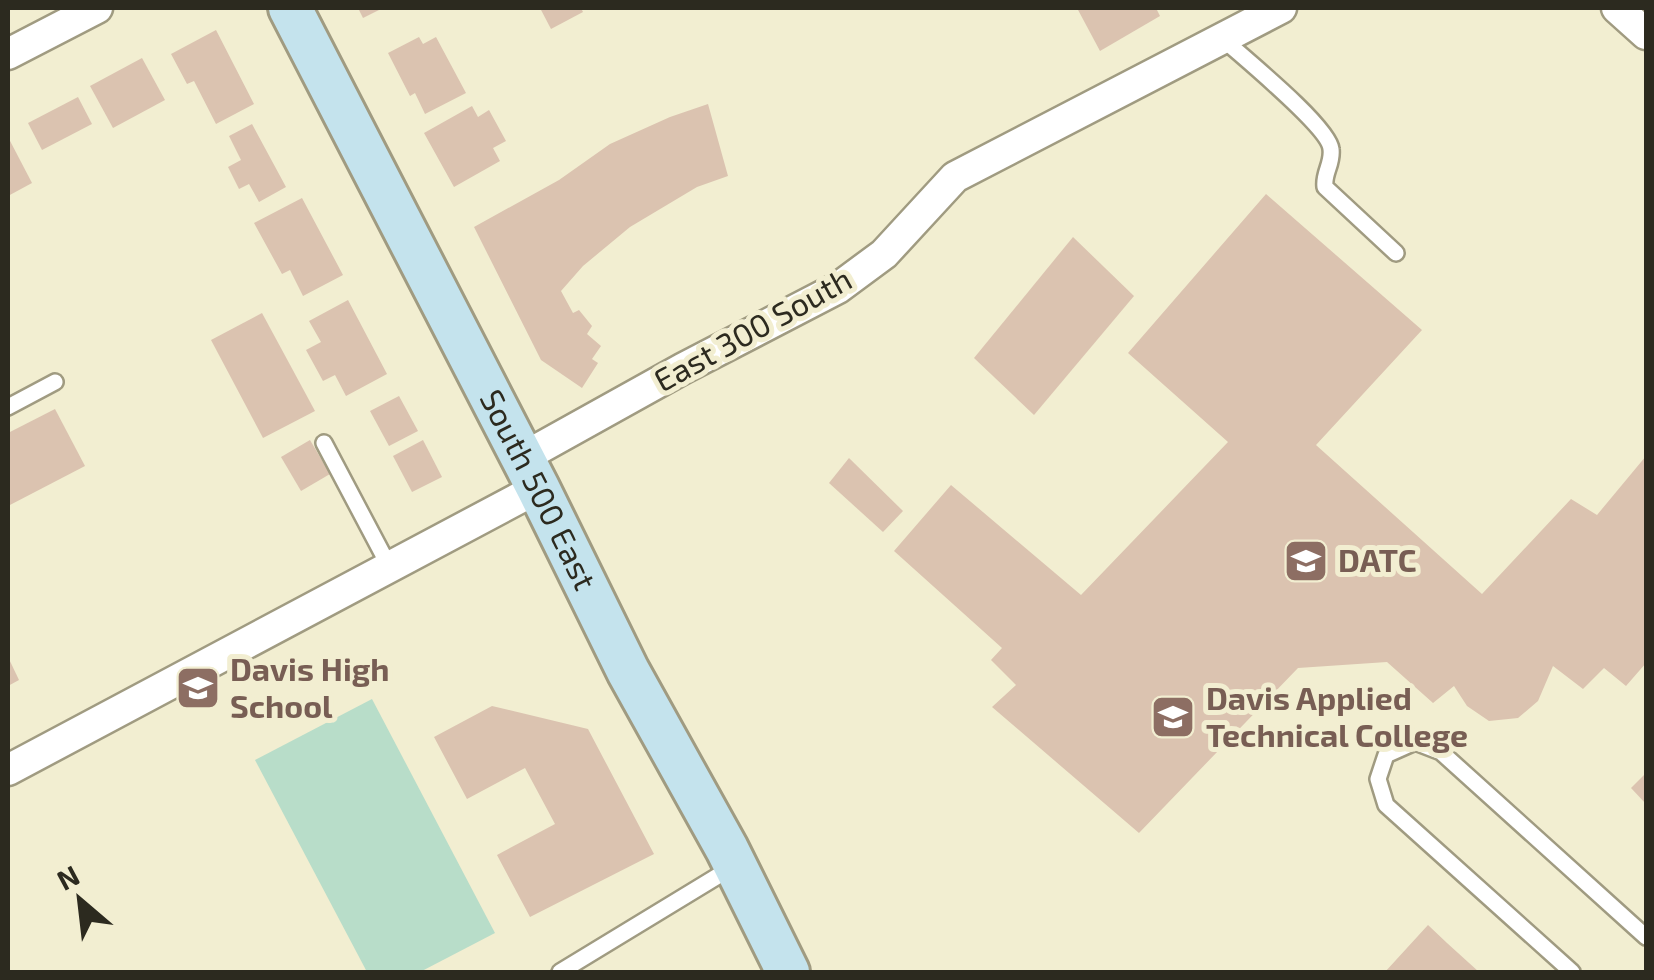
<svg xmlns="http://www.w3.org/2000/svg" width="1654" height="980" viewBox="0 0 1654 980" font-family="'Exo 2',sans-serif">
<rect width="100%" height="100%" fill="#f2eed1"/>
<polygon fill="#b8ddc9" points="372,699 495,933 420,972 367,972 255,760"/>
<g fill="#dbc3b0">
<polygon points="358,8 383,8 363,18"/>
<polygon points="540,8 581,8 583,12 551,29"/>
<polygon points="1077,8 1156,8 1160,16 1100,51"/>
<polygon points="216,30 254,104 216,124 194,81 187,84 171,54"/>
<polygon points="419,37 423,44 436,37 466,93 425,114 415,93 410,96 388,53"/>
<polygon points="142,58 165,100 113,128 90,86"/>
<polygon points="78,97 92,124 42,150 28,123"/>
<polygon points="708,104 728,176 697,187 630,227 583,266 561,291 573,313 579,310 592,326 587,334 601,346 592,359 598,363 582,388 541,360 474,227 559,180 610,144 670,117"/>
<polygon points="472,106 478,117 489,110 506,141 493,148 500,161 454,187 424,133"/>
<polygon points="252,124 286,187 259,202 249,184 239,189 228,167 241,160 229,136"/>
<polygon points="8,137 32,183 8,196"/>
<polygon points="1266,194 1422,330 1316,445 1482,594 1571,499 1597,515 1646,456 1646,663 1626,686 1604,668 1583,689 1553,666 1538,701 1518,718 1489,721 1467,706 1454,686 1433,703 1387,662 1298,668 1139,833 992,707 1016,685 991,660 1002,648 894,551 951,485 1081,595 1228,442 1128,353"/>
<polygon points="302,198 343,275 303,296 290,270 282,274 254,223"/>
<polygon points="1073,237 1134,296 1034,415 974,358"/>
<polygon points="348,300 387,374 346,396 335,375 323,381 306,350 321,342 309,321"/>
<polygon points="262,313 315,411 263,438 211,340"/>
<polygon points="399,396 418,431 389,446 370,411"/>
<polygon points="55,409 85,466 8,506 8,433"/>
<polygon points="310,440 330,474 301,491 281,457"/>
<polygon points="423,440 442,477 412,492 393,456"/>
<polygon points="849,458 903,511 883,532 829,483"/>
<polygon points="8,657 19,680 8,686"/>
<polygon points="492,706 588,729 654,854 530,917 497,855 555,824 525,768 467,799 434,737"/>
<polygon points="1646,773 1646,804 1631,788"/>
<polygon points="1428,925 1447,943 1479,972 1385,972"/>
</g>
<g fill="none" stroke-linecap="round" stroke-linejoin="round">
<defs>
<g id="lane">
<path d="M1223 39C1244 58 1329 127 1331 149 1333 164 1323 173 1325 187L1396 253"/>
<polyline points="8,407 55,382"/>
<polyline points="324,443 389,566"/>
<polyline points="560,972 731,868"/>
<polyline points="1572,972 1386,805 1378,779 1386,755 1415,742 1441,752 1646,937"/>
</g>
<g id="street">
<polyline points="1617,8 1646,34"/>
<polyline points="8,54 97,8"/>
<polyline points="522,458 682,369 838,288 884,254 955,177 1281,8"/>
<polyline points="8,770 538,488"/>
</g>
<g id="secondary">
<path id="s1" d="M290 8 538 488 628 671 727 849 788 972"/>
</g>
</defs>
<use href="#lane" stroke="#a09b81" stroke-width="20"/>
<use href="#street" stroke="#a09b81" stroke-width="35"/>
<use href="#secondary" stroke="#a09b81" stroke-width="48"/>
<use href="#lane" stroke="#fff" stroke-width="15"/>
<use href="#street" stroke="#fff" stroke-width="30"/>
<use href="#secondary" stroke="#c4e3ed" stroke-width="42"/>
</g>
<defs>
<symbol id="university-square" viewBox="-11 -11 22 22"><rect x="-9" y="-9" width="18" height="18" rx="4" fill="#8d6e63" stroke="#f2eed1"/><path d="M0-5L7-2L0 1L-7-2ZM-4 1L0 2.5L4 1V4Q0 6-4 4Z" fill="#fff"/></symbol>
<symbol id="school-square" viewBox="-11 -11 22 22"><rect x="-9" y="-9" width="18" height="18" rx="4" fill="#8d6e63" stroke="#f2eed1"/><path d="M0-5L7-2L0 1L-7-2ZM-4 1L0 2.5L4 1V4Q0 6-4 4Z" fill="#fff"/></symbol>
</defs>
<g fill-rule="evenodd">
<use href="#university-square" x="1281" y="536" width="50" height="50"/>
<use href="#school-square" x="173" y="663" width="50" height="50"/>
<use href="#university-square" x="1148" y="692" width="50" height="50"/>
</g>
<g text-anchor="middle" stroke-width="10" stroke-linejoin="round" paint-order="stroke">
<g font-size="32" fill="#2c2a1f" stroke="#f2eed1">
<text transform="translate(753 330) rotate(-29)" y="11">East 300 South</text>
<text dy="11" stroke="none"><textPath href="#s1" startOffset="542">South 500 East</textPath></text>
</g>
<g font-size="32" font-weight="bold" fill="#785e54" stroke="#f2eed1" text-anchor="start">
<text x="1338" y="572">DATC</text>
<text x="230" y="681">Davis High<tspan x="230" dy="37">School</tspan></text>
<text x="1206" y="710">Davis Applied<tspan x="1206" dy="37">Technical College</tspan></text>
</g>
</g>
<rect width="1654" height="980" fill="none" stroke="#2c2a1f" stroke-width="20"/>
<g transform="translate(80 900) rotate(332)" stroke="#f2eed1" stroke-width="8" paint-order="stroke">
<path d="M0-8L18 38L0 25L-18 38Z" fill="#2c2a1f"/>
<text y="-15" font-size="28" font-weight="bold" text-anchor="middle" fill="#2c2a1f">N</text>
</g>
</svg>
